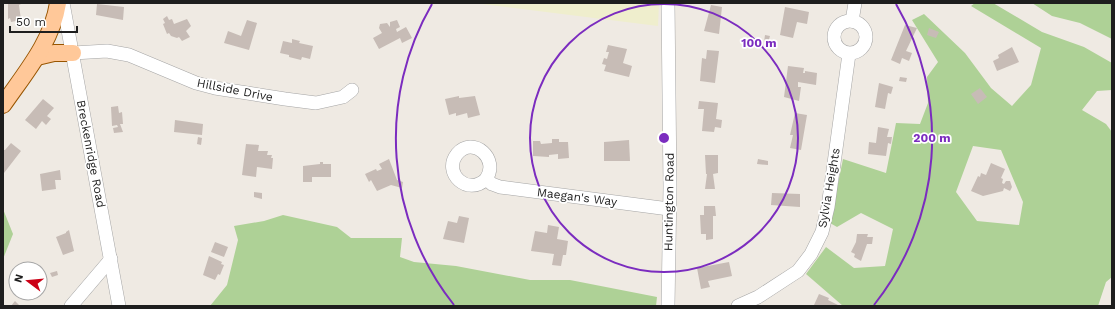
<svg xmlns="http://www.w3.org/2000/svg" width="1115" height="309" viewBox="0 0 1115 309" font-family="'Work Sans',sans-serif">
<rect width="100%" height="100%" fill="#efeae3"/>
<polygon fill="#efeecd" points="474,3 659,3 658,26"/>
<g fill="#aed196" fill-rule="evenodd">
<path d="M975 3H993L1042 32 1084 47 1112 63V90L1097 91 1082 110 1106 124 1112 132V277L1106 282 1098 306H843L806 274 826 247 854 268 885 266 893 229 861 213 837 227 830 223 843 159 886 173 896 123 920 124 928 103 927 77 938 62 912 20 924 14 965 53 991 88 1012 106 1031 85 1041 48 971 6ZM973 146 1001 150 1023 202 1019 225 977 221 956 192Z"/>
<polygon points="1032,3 1112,3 1112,39 1080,23 1052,16"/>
<polygon points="3,209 13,234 3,259"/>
<polygon points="283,215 337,227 351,238 402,238 400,257 414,262 456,266 530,280 570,280 657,297 656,306 210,306 227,285 238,240 234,226 264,221"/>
</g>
<g fill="#c7bcb6">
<polygon points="8,3 23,3 19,5 21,20 11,22 10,18 8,19"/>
<polygon points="97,4 124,7 123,20 96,15"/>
<polygon points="711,5 722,7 719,34 704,31"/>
<polygon points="785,7 809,12 807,24 797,22 793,38 780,35"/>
<polygon points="167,16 169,20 172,19 174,24 187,19 191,26 186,31 190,37 182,41 179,37 177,38 171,36 169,33 167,34 163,24 165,23 163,19"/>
<polygon points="247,20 257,23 249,50 224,43 228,31 241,36"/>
<polygon points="397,20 400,27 396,29 397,32 406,27 412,38 402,43 400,38 379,49 373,38 382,33 379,28 380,24 387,23 390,27 390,22"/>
<polygon points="905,25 917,28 906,51 912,53 909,61 902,58 900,64 891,60"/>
<polygon points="929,28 939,32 936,38 927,35"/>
<polygon points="765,35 770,36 768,43 764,42"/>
<polygon points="292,39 300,41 299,43 313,46 310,59 302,57 301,60 289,57 289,55 280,53 283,41 292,43"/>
<polygon points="608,45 627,49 623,63 632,66 629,77 604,71 606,65 602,64 604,58 607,59 609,52 606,52"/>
<polygon points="1012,47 1019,62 997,71 993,61 999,58 998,55"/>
<polygon points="707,50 719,51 715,83 700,81 702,58 706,59"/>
<polygon points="788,66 804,68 803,73 805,73 805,71 817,73 816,85 798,82 798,87 801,87 799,101 784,97"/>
<polygon points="900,77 907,78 906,82 899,81"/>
<polygon points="879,83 893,87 891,94 888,93 885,109 875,107"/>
<polygon points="980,88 987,97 978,104 971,94"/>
<polygon points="459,96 459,98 475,96 480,115 468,118 467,113 456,116 456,113 449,115 445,99"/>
<polygon points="43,99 54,108 47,116 51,119 46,125 42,121 36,129 25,120"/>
<polygon points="699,101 718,103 716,119 722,120 721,128 715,127 714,132 702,131 704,109 698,109"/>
<polygon points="118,106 119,113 122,112 123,124 120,124 123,132 114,133 113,128 118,127 117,125 112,126 111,107"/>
<polygon points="795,113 807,115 801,150 790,148 793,135 790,135"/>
<polygon points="175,120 203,124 202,135 174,132"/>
<polygon points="878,127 889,129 887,137 892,137 891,144 888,143 886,156 868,154 869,142 876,143"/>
<polygon points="198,137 202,138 201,145 197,144"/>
<polygon points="552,139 559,139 559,142 568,142 569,158 558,159 558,154 549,155 549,157 533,156 533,141 540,141 541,144 552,143"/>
<polygon points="629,140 630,161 604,161 604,142"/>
<polygon points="11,143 21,151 4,173 3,150 5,150"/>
<polygon points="246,144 259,145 258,151 268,151 267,155 272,155 271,158 273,158 272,169 257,167 256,177 242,175"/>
<polygon points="705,155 718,155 718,173 713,174 715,189 705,189 707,174 706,174"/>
<polygon points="389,159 397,180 403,182 402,188 391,185 377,191 371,180 369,182 365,174 376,169 377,171 382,169 379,164"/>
<polygon points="758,159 768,161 768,165 757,164"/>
<polygon points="320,162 323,162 323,164 331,164 331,177 312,177 312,182 303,182 303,166 320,164"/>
<polygon points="991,163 1005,169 1001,178 1003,179 1002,183 1004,184 1006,181 1010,181 1012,187 1010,191 1004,188 1003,191 983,196 971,191 978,176 980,177 981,173 986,175"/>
<polygon points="60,170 61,180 55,180 56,189 42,191 40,174"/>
<polygon points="254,192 262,193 262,199 254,197"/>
<polygon points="772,193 800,194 800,207 771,205"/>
<polygon points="704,206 715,206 716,216 713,216 713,239 706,240 706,234 701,234 700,215 704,215"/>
<polygon points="459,216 469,218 464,243 443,239 448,221 457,223"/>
<polygon points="548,225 559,227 557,239 568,241 566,255 563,255 561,266 552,265 554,254 531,251 535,231 547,233"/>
<polygon points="69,230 74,251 63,255 56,237 66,233 66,232"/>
<polygon points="857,234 868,234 867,237 873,237 872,244 867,244 861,261 854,257 855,254 851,252 856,242"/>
<polygon points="215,242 228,247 224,257 211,252"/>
<polygon points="209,256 222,262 221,264 224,265 220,275 218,274 215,280 203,275"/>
<polygon points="729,262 732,276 708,281 710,287 701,289 697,268"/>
<polygon points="57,271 58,275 52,277 50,273"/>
<polygon points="819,294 829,298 828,300 840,306 814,305"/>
<polygon points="15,301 20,306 11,306"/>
</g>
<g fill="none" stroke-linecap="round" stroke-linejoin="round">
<defs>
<g id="minor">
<polyline points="63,3 119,306"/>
<circle cx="850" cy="37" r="16"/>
<polyline points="852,21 855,3"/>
<polyline points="73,53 107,51 129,55 196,83 215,88 285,99 316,103 343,97 352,90"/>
<path d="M486 179C500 159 473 135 457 154 442 173 468 197 486 179L492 184 500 187 669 209"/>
<polyline points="71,306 111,259"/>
<polyline points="668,306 670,187 668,3"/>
<polyline points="738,306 758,297 798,271 811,254 822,232 828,207 849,54"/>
</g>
<g id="major">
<polyline points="37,57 54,53 73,53"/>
<path d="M3 105C25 73 52 42 58 3"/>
</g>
</defs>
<use href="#minor" stroke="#a5a5a5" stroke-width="14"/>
<use href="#major" stroke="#985500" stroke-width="18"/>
<use href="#minor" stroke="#fff" stroke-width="13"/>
<use href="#major" stroke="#ffc899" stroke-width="16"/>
</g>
<g fill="none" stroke="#7b2cbf" stroke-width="2">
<circle cx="664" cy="138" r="134"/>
<path d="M454 305A268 268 0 0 1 432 4M896 4A268 268 0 0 1 874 305"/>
</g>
<g text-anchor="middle" stroke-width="3.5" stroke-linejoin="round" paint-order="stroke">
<g font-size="12" fill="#1e1e1e" stroke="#fff">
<text transform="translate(235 90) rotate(11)" y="4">Hillside Drive</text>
<text transform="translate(91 154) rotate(79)" y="4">Breckenridge Road</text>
<text transform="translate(829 188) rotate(-80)" y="4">Sylvia Heights</text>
<text transform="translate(577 197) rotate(7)" y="4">Maegan's Way</text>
<text transform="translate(669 202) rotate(-89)" y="4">Huntington Road</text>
</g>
</g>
<circle cx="664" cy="138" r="6" fill="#7b2cbf" stroke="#fff" stroke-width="2"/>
<g font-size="12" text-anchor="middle" font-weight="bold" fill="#7b2cbf" stroke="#fff" stroke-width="3.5" stroke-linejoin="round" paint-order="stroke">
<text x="759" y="47">100 m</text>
<text x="932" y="142">200 m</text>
</g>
<rect width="1115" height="309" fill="none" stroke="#1e1e1e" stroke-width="8"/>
<g transform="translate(28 281) rotate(286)"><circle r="19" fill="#ffffff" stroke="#a5a5a5"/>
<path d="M0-3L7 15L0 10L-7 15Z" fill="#cc0016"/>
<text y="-6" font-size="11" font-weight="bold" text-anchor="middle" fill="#1e1e1e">N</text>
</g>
<path d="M10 26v6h67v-6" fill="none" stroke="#1e1e1e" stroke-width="2"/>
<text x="16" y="26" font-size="12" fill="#1e1e1e" stroke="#ffffff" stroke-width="3" paint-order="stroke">50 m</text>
</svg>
